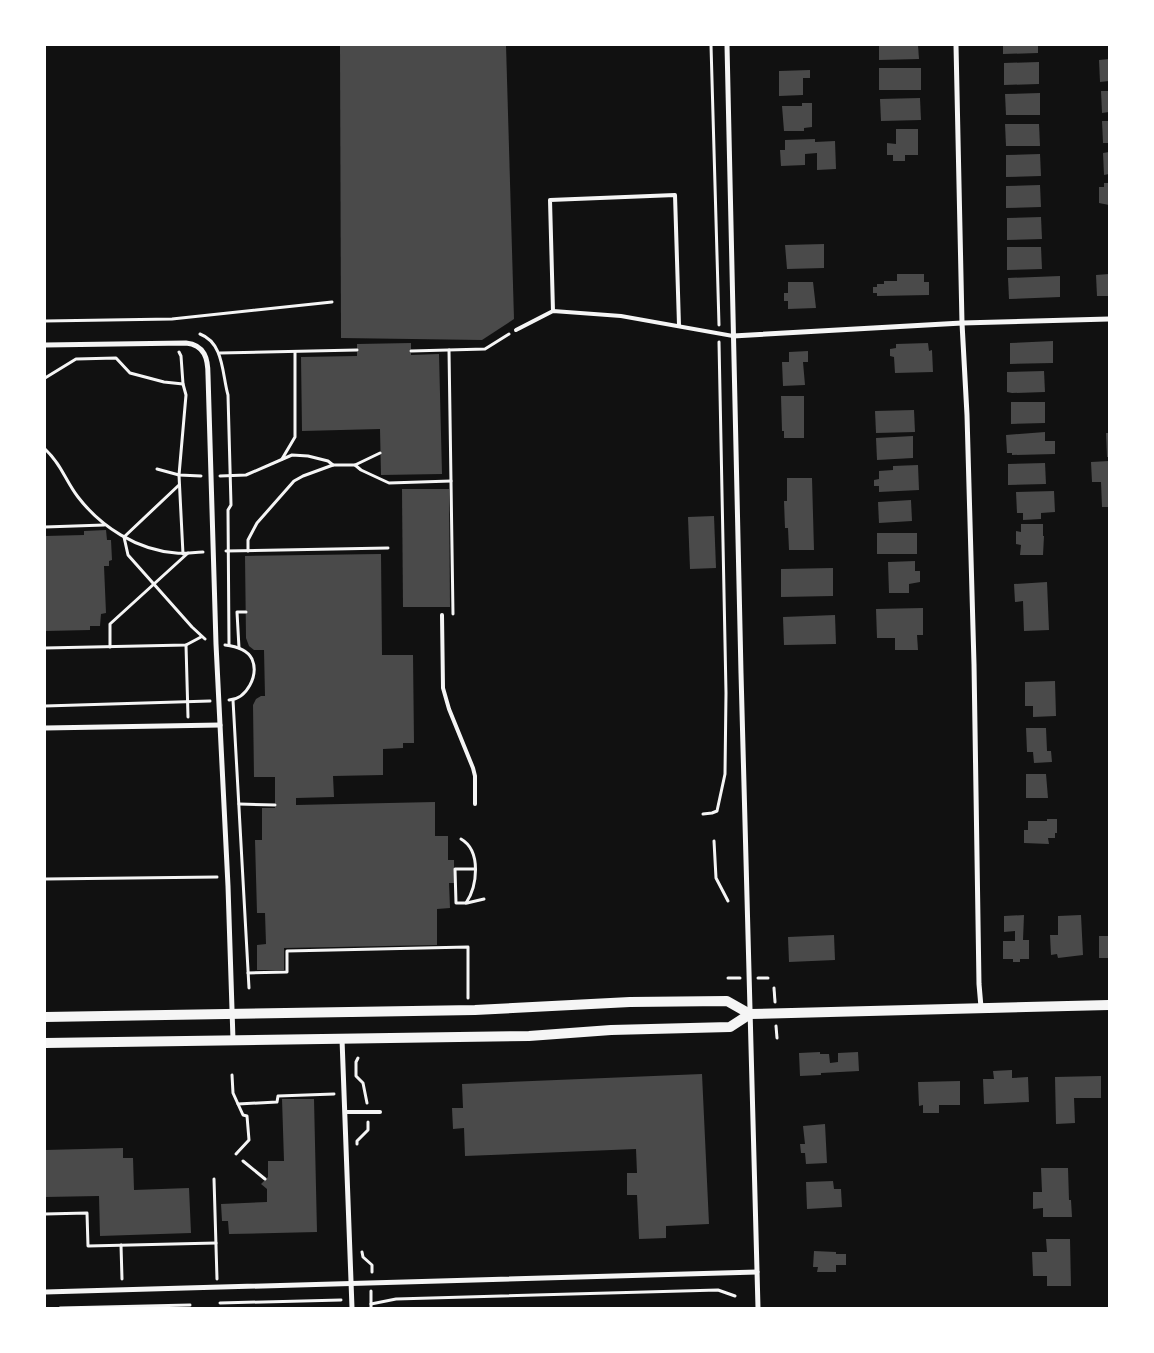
<svg xmlns="http://www.w3.org/2000/svg" width="1154" height="1353" viewBox="0 0 1154 1353" font-family="Bitter,serif">
<rect width="100%" height="100%" fill="#111"/>
<g fill="#4a4a4a">
<polygon points="340,45 506,45 514,319 482,340 341,338"/>
<polygon points="879,45 918,45 919,59 879,60"/>
<polygon points="1003,45 1038,45 1038,53 1003,54"/>
<polygon points="1109,59 1109,81 1100,82 1099,60"/>
<polygon points="1039,62 1039,84 1004,85 1004,63"/>
<rect x="879" y="68" width="42" height="22"/>
<polygon points="810,70 810,78 803,78 803,95 779,96 779,71"/>
<polygon points="1101,91 1109,91 1109,112 1102,113"/>
<polygon points="1040,93 1040,115 1006,115 1005,94"/>
<polygon points="920,98 921,120 881,121 880,99"/>
<polygon points="802,103 812,103 812,127 804,128 804,131 784,131 782,106 802,106"/>
<polygon points="1102,121 1109,121 1109,143 1103,143"/>
<polygon points="1005,124 1039,124 1040,146 1006,146"/>
<polygon points="896,129 918,129 918,155 905,155 905,161 893,161 893,155 887,155 887,143 896,144"/>
<polygon points="815,139 815,142 835,141 836,169 817,170 817,153 805,154 805,165 781,166 780,150 785,150 785,140"/>
<polygon points="1109,152 1109,174 1104,175 1103,153"/>
<polygon points="1040,154 1041,176 1006,177 1006,155"/>
<polygon points="1104,183 1109,183 1109,205 1099,203 1099,187 1104,187"/>
<polygon points="1040,185 1041,207 1006,208 1006,186"/>
<polygon points="1041,217 1042,239 1007,240 1007,218"/>
<polygon points="824,244 824,268 787,269 785,245"/>
<polygon points="1007,247 1041,247 1042,269 1007,270"/>
<polygon points="897,274 924,274 924,282 929,282 929,295 877,296 877,293 873,293 873,287 877,287 877,284 884,284 884,281 897,281"/>
<polygon points="1109,274 1109,296 1097,296 1096,275"/>
<polygon points="1060,276 1060,297 1009,299 1008,278"/>
<polygon points="788,282 813,282 816,308 788,309 788,301 784,301 784,293 788,293"/>
<polygon points="1053,341 1053,363 1010,364 1010,343"/>
<polygon points="411,343 411,355 439,354 442,474 381,475 380,429 302,431 301,357 357,356 357,344"/>
<polygon points="928,343 929,351 932,350 933,372 895,373 894,357 890,356 890,349 896,348 896,344"/>
<polygon points="808,351 808,362 803,362 805,385 783,386 782,362 789,362 789,352"/>
<polygon points="1044,371 1045,392 1012,393 1007,392 1007,372"/>
<polygon points="781,396 804,396 804,438 784,438 784,431 782,431"/>
<polygon points="1011,402 1045,402 1045,423 1011,424"/>
<polygon points="914,410 915,432 876,433 875,411"/>
<polygon points="1045,432 1045,441 1055,441 1055,454 1012,455 1012,453 1007,453 1006,435"/>
<polygon points="1106,433 1109,433 1109,457 1107,457"/>
<polygon points="913,436 913,458 877,460 876,438"/>
<polygon points="1109,461 1109,507 1102,507 1101,482 1092,482 1091,462"/>
<polygon points="1045,463 1046,484 1008,485 1008,464"/>
<polygon points="918,465 919,490 879,492 879,486 874,486 874,480 879,479 879,471 893,470 893,466"/>
<polygon points="787,478 812,478 814,550 789,550 788,528 785,528 784,501 787,501"/>
<polygon points="402,489 449,489 450,607 403,607"/>
<polygon points="1054,491 1055,512 1041,513 1041,519 1023,520 1023,513 1017,513 1016,492"/>
<polygon points="911,500 912,521 879,523 878,502"/>
<polygon points="714,516 716,568 690,569 688,517"/>
<polygon points="1021,524 1043,524 1043,536 1044,536 1043,555 1020,555 1021,545 1016,544 1016,531 1021,532"/>
<polygon points="106,530 107,540 111,540 112,560 109,561 109,566 104,566 106,613 101,614 100,626 90,626 90,630 45,631 45,536 84,535 84,531"/>
<rect x="877" y="533" width="40" height="21"/>
<polygon points="381,554 382,655 413,655 414,743 403,743 403,748 383,749 383,775 333,776 334,797 296,798 296,805 435,802 435,836 448,836 448,860 454,860 454,883 449,883 450,908 437,909 437,945 284,948 284,970 257,970 257,945 266,944 265,913 257,913 255,840 262,840 262,808 275,808 275,777 254,777 253,705 256,699 261,696 265,696 264,650 254,650 249,646 246,638 245,556"/>
<polygon points="915,561 915,571 920,571 920,582 909,584 909,593 889,593 888,562"/>
<polygon points="833,568 833,596 781,597 781,569"/>
<polygon points="1047,582 1049,630 1024,631 1023,601 1015,602 1014,584"/>
<polygon points="923,608 923,635 917,635 918,650 895,650 895,638 877,638 876,609"/>
<polygon points="835,615 836,644 784,645 783,617"/>
<polygon points="1055,681 1056,716 1033,717 1033,706 1025,706 1025,682"/>
<polygon points="1026,728 1046,728 1047,751 1051,751 1052,762 1034,763 1033,752 1027,752"/>
<polygon points="1026,774 1046,774 1048,798 1026,798"/>
<polygon points="1047,819 1057,819 1057,833 1055,833 1055,838 1048,838 1049,844 1024,843 1024,830 1028,830 1028,821 1047,821"/>
<polygon points="1024,915 1023,940 1029,940 1029,959 1020,959 1020,962 1013,962 1013,959 1003,959 1003,941 1015,941 1015,931 1004,932 1004,916"/>
<polygon points="1081,915 1083,955 1058,958 1057,954 1051,955 1050,935 1058,935 1058,916"/>
<polygon points="834,935 835,960 789,962 788,937"/>
<rect x="1099" y="936" width="10" height="22"/>
<polygon points="820,1052 820,1054 829,1054 830,1063 838,1062 838,1053 858,1052 859,1071 821,1073 821,1075 800,1076 799,1053"/>
<polygon points="1012,1070 1012,1078 1028,1077 1029,1102 984,1104 983,1079 994,1079 993,1071"/>
<polygon points="702,1074 709,1224 666,1226 666,1238 639,1239 637,1195 627,1195 627,1173 637,1173 636,1149 465,1156 464,1128 453,1129 452,1108 463,1108 462,1084"/>
<polygon points="1101,1076 1101,1098 1074,1098 1075,1123 1056,1124 1055,1077"/>
<polygon points="960,1081 960,1105 939,1105 939,1113 923,1113 923,1105 919,1106 918,1082"/>
<polygon points="282,1099 314,1099 317,1232 229,1234 228,1221 222,1221 221,1204 267,1202 267,1189 261,1184 268,1177 268,1161 284,1161"/>
<polygon points="825,1124 827,1163 806,1164 805,1153 801,1153 800,1144 805,1144 803,1126"/>
<polygon points="123,1148 123,1158 133,1158 134,1190 189,1188 191,1233 100,1236 99,1196 45,1197 45,1150"/>
<polygon points="1041,1168 1068,1168 1069,1200 1071,1200 1072,1217 1043,1217 1043,1208 1033,1209 1033,1192 1042,1192"/>
<polygon points="833,1181 834,1189 841,1189 842,1207 807,1209 806,1182"/>
<polygon points="1046,1239 1070,1239 1071,1286 1047,1286 1047,1276 1033,1276 1032,1252 1047,1252"/>
<polygon points="814,1251 836,1252 836,1254 846,1254 846,1265 836,1265 836,1272 817,1272 818,1267 813,1267"/>
</g>
<g fill="none" stroke-linecap="round" stroke-linejoin="round">
<g stroke="#f5f5f5" stroke-width="3">
<polyline points="711,45 719,325"/>
<polyline points="45,321 172,319 332,302"/>
<path d="M200 334C224 343 222 374 228 395L231 505 228 510 229 645"/>
<polyline points="449,350 453,614"/>
<polyline points="411,351 485,349 509,334"/>
<polyline points="179,352 181,356 183,384 186,395 179,475 183,554"/>
<polyline points="220,353 357,350"/>
<polyline points="45,378 76,359 116,358 130,373 164,382 183,384"/>
<path d="M45 449C62 465 65 480 78 497 101 527 137 550 176 553 185 554 194 552 203 552"/>
<polyline points="282,459 295,437 295,352"/>
<polyline points="355,465 361,470 389,483 451,481"/>
<polyline points="157,469 179,475 201,476"/>
<polyline points="220,476 246,475 292,455 308,456 328,461 333,465"/>
<polyline points="179,485 124,537 128,555 192,627 205,639"/>
<polyline points="45,527 104,525"/>
<polyline points="226,551 388,548"/>
<polyline points="248,551 248,540 257,523 294,481 303,476 333,465 355,465 380,453"/>
<polyline points="186,645 188,717"/>
<path d="M225 645C234 646 247 649 252 659 259 675 247 699 229 700"/>
<polyline points="110,647 110,624 188,553"/>
<polyline points="45,648 186,645 201,637"/>
<polyline points="239,648 237,612 246,612"/>
<polyline points="233,700 249,988"/>
<polyline points="45,706 210,701"/>
<polyline points="239,804 275,805"/>
<polyline points="703,814 712,813 717,811 725,774 726,693 719,342"/>
<path d="M461 839C482 851 477 887 466 903"/>
<polyline points="714,841 716,878 728,901"/>
<polyline points="475,869 455,869 456,903 467,903 484,899"/>
<polyline points="45,879 217,877"/>
<polyline points="248,973 287,972 287,951 468,947 468,998"/>
<polyline points="728,978 740,978"/>
<polyline points="758,978 768,978"/>
<polyline points="774,988 775,1002"/>
<polyline points="776,1026 777,1038"/>
<polyline points="358,1058 356,1062 356,1076 363,1083 367,1103"/>
<polyline points="232,1075 233,1093 243,1115 247,1116 249,1140 236,1154"/>
<polyline points="238,1104 277,1102 278,1096 334,1094"/>
<polyline points="357,1144 357,1141 368,1130 368,1122"/>
<polyline points="243,1161 265,1179"/>
<polyline points="214,1179 217,1279"/>
<polyline points="45,1214 87,1213 88,1246 216,1243"/>
<polyline points="121,1245 122,1279"/>
<polyline points="362,1252 363,1257 372,1265 372,1272"/>
<polyline points="220,1303 341,1300"/>
<polyline points="371,1304 396,1299 718,1290 735,1296"/>
<polyline points="60,1308 190,1305"/>
<polyline points="371,1308 371,1291"/>
</g>
<g stroke="#f5f5f5" stroke-width="4">
<polyline points="553,311 550,200 675,195 679,325"/>
<polyline points="516,330 553,311 621,316 733,336"/>
<polyline points="442,615 443,688 449,709 473,768 475,776 475,804"/>
<polyline points="345,1112 380,1112"/>
</g>
<g stroke="#f5f5f5" stroke-width="5">
<polyline points="727,45 741,673 758,1308"/>
<polyline points="956,45 962,323 967,415 974,664 979,984 981,1007"/>
<polyline points="733,336 962,323 1109,319"/>
<path d="M45 345 186 343C205 345 208 359 208 375L216 644 228 886 233 1040"/>
<polyline points="45,728 220,725"/>
<polyline points="342,1039 352,1308"/>
<polyline points="45,1292 757,1272"/>
</g>
<g stroke="#f5f5f5" stroke-width="10">
<polyline points="45,1017 475,1010 630,1002 727,1001 750,1014"/>
<polyline points="45,1043 529,1036 611,1030 730,1027 750,1014 1109,1005"/>
</g>
</g>
<rect width="1154" height="1353" fill="none" stroke="#ffffff" stroke-width="92"/>
</svg>
